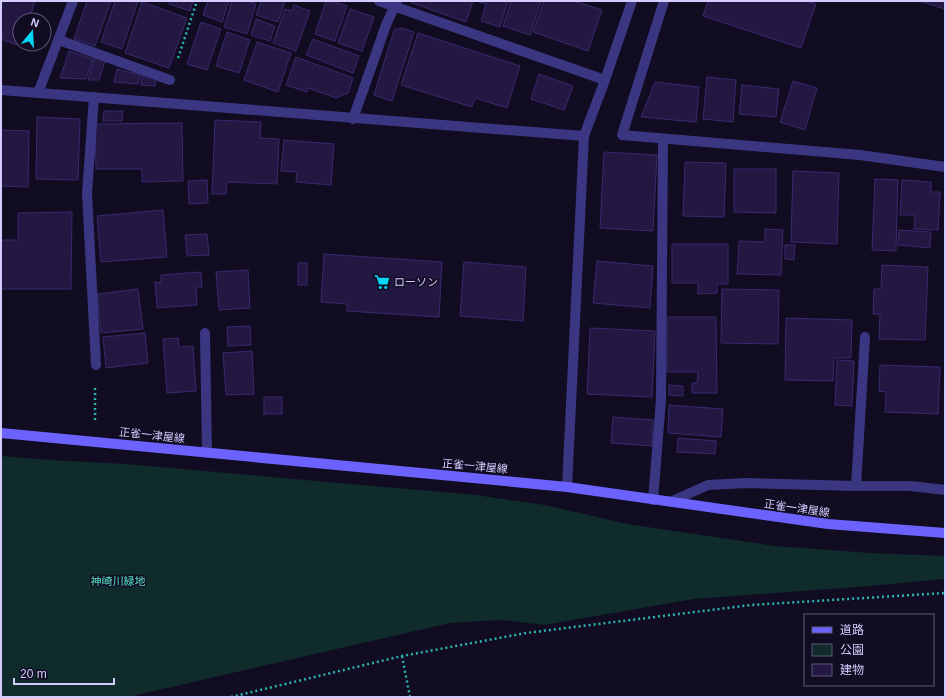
<svg xmlns="http://www.w3.org/2000/svg" width="946" height="698" viewBox="0 0 946 698" font-family="Arial,'Noto Sans JP',sans-serif">
<rect width="100%" height="100%" fill="#110c21"/>
<polygon fill="#0f2b2b" points="1,456 50,460 125,464 476,495 545,505 627,524 775,546 870,553 945,556 945,579 870,586 694,599 544,625 502,620 450,623 128,697 1,697"/>
<g fill="#221842" stroke="#39296f">
<polygon points="1,1 35,1 29,20 20,20 20,46 1,39"/>
<polygon points="87,1 111,1 95,46 74,39"/>
<polygon points="115,1 138,1 122,49 101,42"/>
<polygon points="170,1 193,1 190,11 169,4"/>
<polygon points="208,1 229,1 222,22 203,15"/>
<polygon points="232,1 248,1 256,4 247,34 224,27"/>
<polygon points="261,1 285,1 278,22 256,15"/>
<polygon points="326,1 332,1 347,6 335,41 315,34"/>
<polygon points="413,1 473,1 466,22 412,3"/>
<polygon points="477,1 508,1 500,27 481,21 486,4"/>
<polygon points="511,1 541,1 530,35 503,26"/>
<polygon points="544,1 574,1 602,10 588,51 533,32"/>
<polygon points="708,1 807,1 816,4 801,48 703,16"/>
<polygon points="919,1 945,1 945,9"/>
<polygon points="142,2 187,18 169,68 125,53"/>
<polygon points="294,5 310,11 296,51 273,43 285,9 292,11"/>
<polygon points="350,9 374,17 362,51 338,43"/>
<polygon points="256,19 275,26 270,41 251,35"/>
<polygon points="201,22 221,29 207,70 187,64"/>
<polygon points="401,28 414,32 392,101 374,95 394,30"/>
<polygon points="227,32 250,40 239,73 216,66"/>
<polygon points="418,33 520,66 507,108 475,98 472,107 401,85"/>
<polygon points="313,39 359,56 353,73 306,55"/>
<polygon points="257,42 291,53 278,92 244,80"/>
<polygon points="69,51 93,59 86,79 60,78"/>
<polygon points="296,57 353,78 348,93 336,98 308,88 307,92 286,85"/>
<polygon points="95,58 105,61 99,80 88,80"/>
<polygon points="117,69 140,75 138,84 114,82"/>
<polygon points="539,74 573,86 564,110 531,99"/>
<polygon points="142,75 156,76 155,86 141,85"/>
<polygon points="707,77 736,80 733,122 703,119"/>
<polygon points="793,81 817,88 805,130 780,122"/>
<polygon points="655,82 699,87 696,122 641,117"/>
<polygon points="742,85 779,89 776,117 739,114"/>
<polygon points="104,111 123,111 122,121 103,121"/>
<polygon points="37,117 80,119 78,180 36,179"/>
<polygon points="215,120 261,122 260,138 279,139 277,184 227,182 226,194 212,194"/>
<polygon points="182,123 183,181 142,182 142,169 96,169 95,124"/>
<polygon points="1,130 29,131 28,187 1,186"/>
<polygon points="284,140 334,144 331,185 296,182 297,172 281,171"/>
<polygon points="604,152 657,155 653,231 600,228"/>
<polygon points="685,162 726,163 724,217 683,216"/>
<polygon points="734,169 776,169 776,213 734,212"/>
<polygon points="793,171 839,173 837,244 791,242"/>
<polygon points="875,179 898,180 896,251 872,250"/>
<polygon points="207,180 208,203 189,204 188,181"/>
<polygon points="902,180 931,182 931,192 940,192 938,230 914,229 915,215 900,215"/>
<polygon points="163,210 167,257 101,262 97,216"/>
<polygon points="72,212 71,289 1,289 1,240 18,240 18,213"/>
<polygon points="765,229 783,230 781,275 737,274 739,241 765,242"/>
<polygon points="899,230 931,232 930,248 898,245"/>
<polygon points="207,234 209,255 187,256 185,235"/>
<polygon points="672,244 728,244 728,284 717,284 717,293 698,294 698,283 672,283"/>
<polygon points="785,245 795,245 794,260 785,259"/>
<polygon points="324,254 442,262 439,317 347,311 347,304 321,302"/>
<polygon points="597,261 653,266 650,308 593,303"/>
<polygon points="464,262 526,267 523,321 460,316"/>
<rect x="298" y="263" width="9" height="22"/>
<polygon points="882,265 928,267 925,340 879,339 880,314 873,314 874,289 881,289"/>
<polygon points="248,270 250,308 219,310 216,272"/>
<polygon points="201,272 202,287 196,287 197,305 157,308 155,282 161,283 161,275"/>
<polygon points="138,289 143,329 101,333 97,294"/>
<polygon points="722,289 779,290 778,344 721,343"/>
<polygon points="667,317 716,317 717,393 692,393 692,383 697,383 698,372 667,372"/>
<polygon points="786,318 852,320 851,358 834,358 833,381 785,380"/>
<polygon points="250,326 251,345 228,346 227,327"/>
<polygon points="590,328 655,331 652,397 587,394"/>
<polygon points="145,333 148,363 106,368 103,337"/>
<polygon points="178,338 179,347 193,346 196,391 167,393 163,339"/>
<polygon points="252,351 254,394 226,395 223,353"/>
<polygon points="837,360 854,361 852,406 835,405"/>
<polygon points="880,365 940,367 938,414 885,412 886,392 879,391"/>
<polygon points="669,385 683,386 683,396 669,395"/>
<rect x="264" y="397" width="18" height="17"/>
<polygon points="669,405 723,409 721,437 668,433"/>
<polygon points="613,417 653,420 652,446 611,443"/>
<polygon points="678,438 716,441 715,454 677,452"/>
</g>
<g fill="none" stroke-linecap="round" stroke-linejoin="round">
<g stroke="#2bb5b0" stroke-width="2.5" stroke-dasharray="2 3" stroke-linecap="butt">
<polyline points="178,58 197,1"/>
<polyline points="95,420 95,387"/>
<polyline points="402,656 410,697"/>
<polyline points="231,697 402,656 526,633 751,605 945,593"/>
</g>
<g stroke="#3b3681" stroke-width="10">
<polyline points="664,1 622,135 860,155 945,167"/>
<polyline points="59,40 170,80"/>
<polyline points="94,97 87,193 96,365"/>
<polyline points="205,333 207,453"/>
<polyline points="856,486 865,337"/>
<polyline points="653,500 661,399 663,139"/>
</g>
<g stroke="#3b3681" stroke-width="10">
<polyline points="379,1 605,80"/>
<polyline points="1,90 584,136"/>
<polyline points="38,93 73,1"/>
<polyline points="353,119 386,25 397,1"/>
<polyline points="567,487 584,136 605,80 632,1"/>
<polyline points="670,502 708,485 746,483 856,486 911,486 945,490"/>
</g>
<polyline stroke="#6c63ff" stroke-width="10" points="1,433 567,487 828,524 945,533"/>
</g>
<defs>
<symbol id="supermarket-bare" viewBox="-9 -9 18 18"><path d="M-6-5.5h2.5l.6 2H6L4.5 2H-2.5L-4.4-4H-6ZM-1.5 3.2a1.3 1.3 0 1 0 .1 0ZM3 3.2a1.3 1.3 0 1 0 .1 0Z" fill="#00d7f7" stroke="#110c21" stroke-width="2.5" paint-order="stroke"/></symbol>
</defs>
<g fill-rule="evenodd">
<use href="#supermarket-bare" x="371" y="271" width="22" height="22"/>
</g>
<g text-anchor="middle" stroke-width="3" stroke-linejoin="round" paint-order="stroke">
<g font-size="11" fill="#d4ccff" stroke="#110c21" text-anchor="start">
<text x="394" y="286">ローソン</text>
</g>
<g font-size="11" fill="#d4ccff" stroke="#110c21">
<text transform="translate(152 435) rotate(6)" y="4">正雀一津屋線</text>
<text transform="translate(475 466) rotate(5)" y="4">正雀一津屋線</text>
<text transform="translate(797 508) rotate(8)" y="4">正雀一津屋線</text>
</g>
<g font-size="11" fill="#56e1c3" stroke="#110c21">
<text x="118" y="585">神崎川緑地</text>
</g>
</g>
<rect width="946" height="698" fill="none" stroke="#d4ccff" stroke-width="4"/>
<rect x="804" y="614" width="130" height="72" fill="#110c21" stroke="#5f597a"/>
<rect x="812" y="627" width="20" height="6" fill="#6c63ff" stroke="#5f597a"/>
<text x="840" y="634" font-size="12" fill="#d4ccff">道路</text>
<rect x="812" y="644" width="20" height="12" fill="#0f2b2b" stroke="#5f597a"/>
<text x="840" y="654" font-size="12" fill="#d4ccff">公園</text>
<rect x="812" y="664" width="20" height="12" fill="#221842" stroke="#5f597a"/>
<text x="840" y="674" font-size="12" fill="#d4ccff">建物</text>
<g transform="translate(32 32) rotate(18)"><circle r="19" fill="#110c21" stroke="#5f597a"/>
<path d="M0-3L7 15L0 10L-7 15Z" fill="#00d7f7"/>
<text y="-6" font-size="11" font-weight="bold" text-anchor="middle" fill="#d4ccff">N</text>
</g>
<path d="M14 678v6h100v-6" fill="none" stroke="#d4ccff" stroke-width="2"/>
<text x="20" y="678" font-size="12" fill="#d4ccff" stroke="#110c21" stroke-width="3" paint-order="stroke">20 m</text>
</svg>
